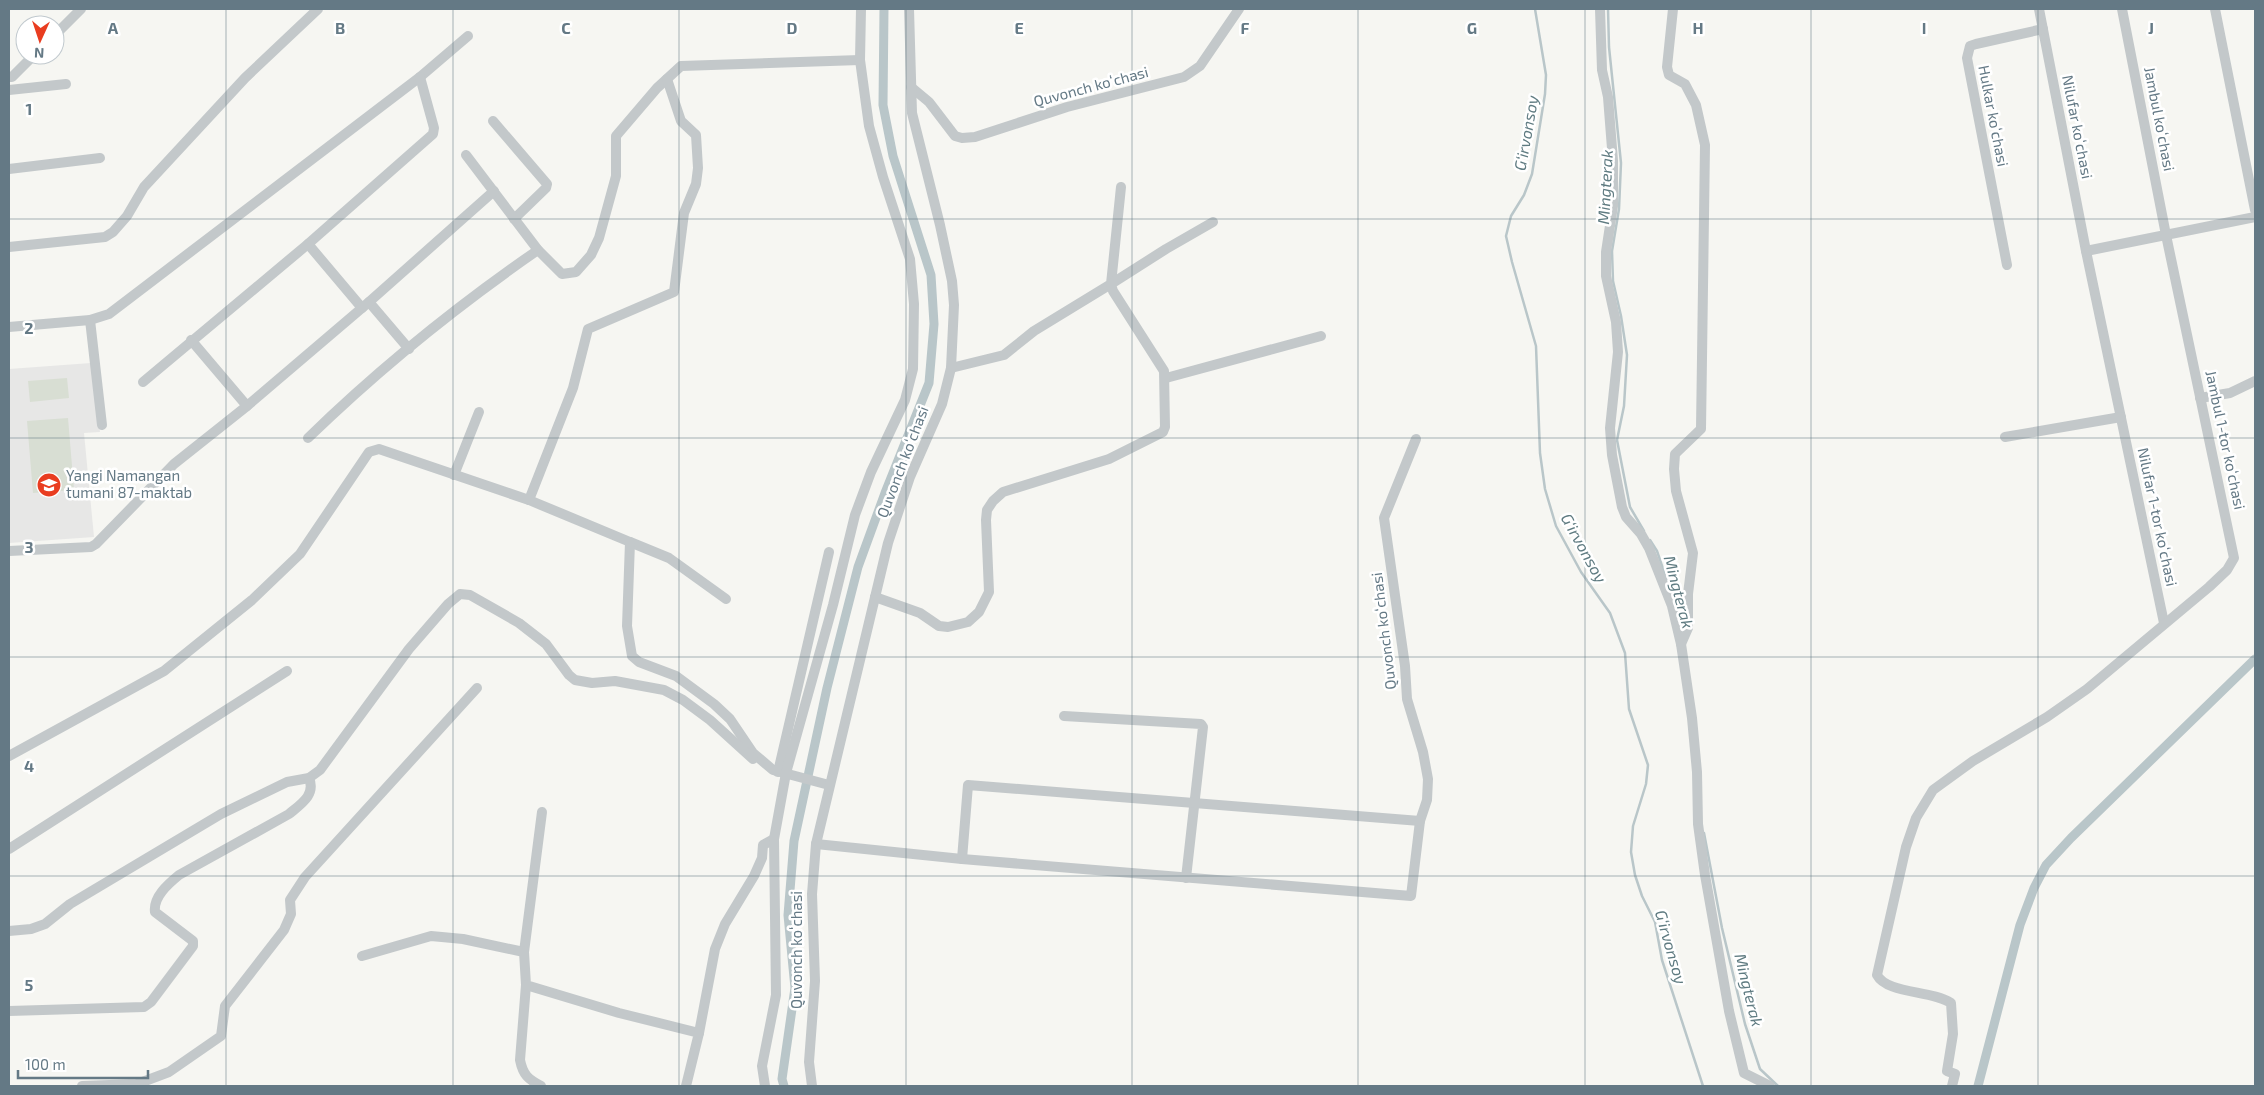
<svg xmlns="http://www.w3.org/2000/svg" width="2264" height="1095" viewBox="0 0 2264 1095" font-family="'Exo 2',sans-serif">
<rect width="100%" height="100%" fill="#f6f6f2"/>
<polygon fill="#e7e7e6" points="91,363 100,432 84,433 94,537 9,543 9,369"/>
<g fill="#d8ded3">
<polygon points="67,378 69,398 30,402 28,381"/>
<polygon points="68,418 74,490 33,493 27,421"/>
</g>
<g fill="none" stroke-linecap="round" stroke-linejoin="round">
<g stroke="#b9c6c9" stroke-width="2.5">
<polyline points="1535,9 1546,75 1545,94 1532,174 1524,195 1511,216 1506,236 1512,262 1536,346 1540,453 1545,489 1556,526 1581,572 1610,613 1625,653 1629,709 1648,765 1646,784 1633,826 1631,852 1635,875 1642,896 1655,922 1662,960 1703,1086"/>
<polyline points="1608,9 1609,47 1621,163 1619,209 1612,251 1613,281 1621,316 1627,355 1624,406 1617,440 1630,507 1644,531"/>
<polyline points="1650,540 1657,551 1667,581"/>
<polyline points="1704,833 1722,928 1745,1024 1760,1069 1778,1086"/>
</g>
<g stroke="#b9c6c9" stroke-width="9">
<polyline points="784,1086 782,1079 795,988 788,915 794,841 827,688 858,567 885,493 929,383 934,324 931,275 893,156 883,105 884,9"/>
<polyline points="1978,1086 2020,925 2034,888 2046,865 2071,838 2255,659"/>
</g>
<g stroke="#c3c8ca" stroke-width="10">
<polyline points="1600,9 1602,70 1608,97 1613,161 1613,206 1606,252 1606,276 1616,322 1618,352 1610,428 1612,455 1622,507 1626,517 1641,534 1649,548 1672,606 1681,644 1692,718 1697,772 1698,824 1705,875 1729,1011 1744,1073 1770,1086"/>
<polyline points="1673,9 1667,67 1669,75 1685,84 1696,105 1705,145 1701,429 1675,454 1674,469 1676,491 1693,553 1688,594 1688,628 1681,644"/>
<polyline points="2039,9 2086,251 2164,623"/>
<polyline points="2215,9 2255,210"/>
<polyline points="55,35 81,9"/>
<polyline points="9,77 12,77 34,55"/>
<polyline points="911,87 929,102 955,136 962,138 975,137 1067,107 1184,77 1200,66 1239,9"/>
<polyline points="9,90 66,84"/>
<polyline points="493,121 547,184 546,188 514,219"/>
<polyline points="466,155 538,250 562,274 576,272 591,255 599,238 616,176 616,136 657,88 681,66 860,60"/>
<polyline points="9,169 100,158"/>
<polyline points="308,244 362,308"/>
<polyline points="9,247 105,237 113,232 127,216 144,187 245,78 318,9"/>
<polyline points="2086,251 2255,217"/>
<polyline points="2007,265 1967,58 1970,46 1976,44 2043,29"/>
<polyline points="369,302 409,349"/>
<polyline points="90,320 102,425"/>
<polyline points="9,327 90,320 109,314 420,77 468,36"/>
<polyline points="191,340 247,406"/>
<polyline points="951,368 1004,355 1034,331 1111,284 1121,187"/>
<polyline points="1166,378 1321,336"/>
<polyline points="143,382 308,244 433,134 434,128 420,77"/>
<polyline points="2200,398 2230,393 2255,381"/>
<polyline points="2005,437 2121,417"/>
<path d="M308 438C379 369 457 306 538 250"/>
<polyline points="454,475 479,412"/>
<polyline points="529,500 573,388 588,329 674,292 684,213 696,184 698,168 696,135 681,121 667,79"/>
<polyline points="630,542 669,558 726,599"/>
<polyline points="9,551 91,547 96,544 174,464 247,406 369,302 494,191"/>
<polyline points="875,597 920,613 939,626 948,627 968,622 979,612 989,592 986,520 987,510 993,501 1003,492 1109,459 1163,432 1165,427 1164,371 1113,291 1111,284 1166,249 1213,222"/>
<polyline points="1064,716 1201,724 1203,727 1186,878"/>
<polyline points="9,756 164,671 252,600 300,554 369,452 379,449 529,500 630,542 627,626 632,656 639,662 676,676 714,704 730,719 753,753 773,770 829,785"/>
<polyline points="778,772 829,552"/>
<polyline points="816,844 962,859 1411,896 1420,821 1427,800 1428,779 1423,752 1407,699 1405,666 1384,518 1416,439"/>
<polyline points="9,849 287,671"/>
<polyline points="962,859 968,785 1420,821"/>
<polyline points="9,931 31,929 45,924 70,904 221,814 287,782 309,778 320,770 409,649 448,604 460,594 470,595 519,623 546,644 569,675 575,680 592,683 615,681 664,690 683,700 710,720 753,759"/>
<polyline points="524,952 542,812"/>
<polyline points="362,956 431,936 463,939 524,952 526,985 619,1013 699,1033 686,1086"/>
<path d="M526 985 520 1060C523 1075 528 1079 541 1086"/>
<path d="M9 1011 144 1007 151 1002 193 946V941L155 912C153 897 168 884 179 875L289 814C301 804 316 795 309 778"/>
<polyline points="699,1033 715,949 725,924 754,876 762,858 763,845 774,839"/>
<polyline points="82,1086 137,1084 169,1072 221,1036 225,1006 284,930 291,914 290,900 305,877 477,688"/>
<polyline points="765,1086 762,1066 776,995 774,839 786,773 833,605 855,515 871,472 905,400 913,369 914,304 910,259 883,177 869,126 860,60 861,9"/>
<polyline points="812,1086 809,1062 815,981 812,894 816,844 888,543 910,477 942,404 951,368 954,305 952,281 940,225 912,113 909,9"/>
<path d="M1952 1086 1955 1074 1947 1071 1953 1034 1951 1003C1931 990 1887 994 1877 975L1906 847 1916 818 1933 790 1973 761 2047 717 2087 689 2209 587 2227 570 2234 558 2166 235 2122 9"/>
</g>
</g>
<path fill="none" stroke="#647985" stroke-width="1" stroke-opacity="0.55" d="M226 9V1086M453 9V1086M679 9V1086M906 9V1086M1132 9V1086M1358 9V1086M1585 9V1086M1811 9V1086M2038 9V1086M9 219H2255M9 438H2255M9 657H2255M9 876H2255"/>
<defs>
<symbol id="school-disc" viewBox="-11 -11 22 22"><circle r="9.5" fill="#e93d20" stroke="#fff"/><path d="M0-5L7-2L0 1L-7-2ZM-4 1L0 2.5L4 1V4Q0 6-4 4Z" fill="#fff"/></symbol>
</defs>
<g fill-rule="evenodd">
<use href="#school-disc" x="35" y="471" width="28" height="28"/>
</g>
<g text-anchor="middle" stroke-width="5" stroke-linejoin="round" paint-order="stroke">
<g font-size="15" fill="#647985" stroke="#fff">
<text transform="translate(1091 87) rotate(-15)" y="5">Quvonch koʻchasi</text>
<text transform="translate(1993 116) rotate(79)" y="5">Hulkar koʻchasi</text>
<text transform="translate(2159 119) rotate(79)" y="5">Jambul koʻchasi</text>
<text transform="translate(2077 127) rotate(79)" y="5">Nilufar koʻchasi</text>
<text transform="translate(2225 440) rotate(78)" y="5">Jambul 1-tor koʻchasi</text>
<text transform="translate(903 462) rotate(-69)" y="5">Quvonch koʻchasi</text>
<text transform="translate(2157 517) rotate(78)" y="5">Nilufar 1-tor koʻchasi</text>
<text transform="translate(1384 631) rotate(-97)" y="5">Quvonch koʻchasi</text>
<text transform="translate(797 950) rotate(-90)" y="5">Quvonch koʻchasi</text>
</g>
<g font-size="15" fill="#647985" stroke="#fff" text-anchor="start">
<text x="66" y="481">Yangi Namangan<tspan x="66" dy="17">tumani 87-maktab</tspan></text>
</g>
<g font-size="16" font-style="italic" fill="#5f7b81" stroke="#fff">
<text transform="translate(1526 133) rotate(-80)" y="6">G‘irvonsoy</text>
<text transform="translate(1605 187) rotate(-87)" y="6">Mingterak</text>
<text transform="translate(1584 548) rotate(61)" y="6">G‘irvonsoy</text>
<text transform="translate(1679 592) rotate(75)" y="6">Mingterak</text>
<text transform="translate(1671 947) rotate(74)" y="6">G‘irvonsoy</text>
<text transform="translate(1749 990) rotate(76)" y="6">Mingterak</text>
</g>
</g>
<g font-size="16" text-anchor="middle" font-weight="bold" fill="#647985" stroke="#fff" stroke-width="5" stroke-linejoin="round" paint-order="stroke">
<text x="113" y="34">A</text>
<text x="340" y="34">B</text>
<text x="566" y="34">C</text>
<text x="792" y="34">D</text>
<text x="1019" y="34">E</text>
<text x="1245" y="34">F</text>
<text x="1472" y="34">G</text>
<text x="1698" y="34">H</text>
<text x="1924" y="34">I</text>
<text x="2151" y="34">J</text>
<text x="29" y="115">1</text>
<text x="29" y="334">2</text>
<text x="29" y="553">3</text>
<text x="29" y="772">4</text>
<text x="29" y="991">5</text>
</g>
<rect width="2264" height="1095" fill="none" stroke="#647985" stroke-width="20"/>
<g transform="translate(40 40) rotate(183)"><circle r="24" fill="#ffffff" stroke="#c1c9ce"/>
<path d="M0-4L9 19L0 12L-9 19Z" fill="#e93d20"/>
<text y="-8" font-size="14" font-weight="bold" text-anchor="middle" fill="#647985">N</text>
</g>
<path d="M18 1070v8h130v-8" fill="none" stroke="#647985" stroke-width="2.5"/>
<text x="25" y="1070" font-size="15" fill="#647985" stroke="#ffffff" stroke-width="4" paint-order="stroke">100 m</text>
</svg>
